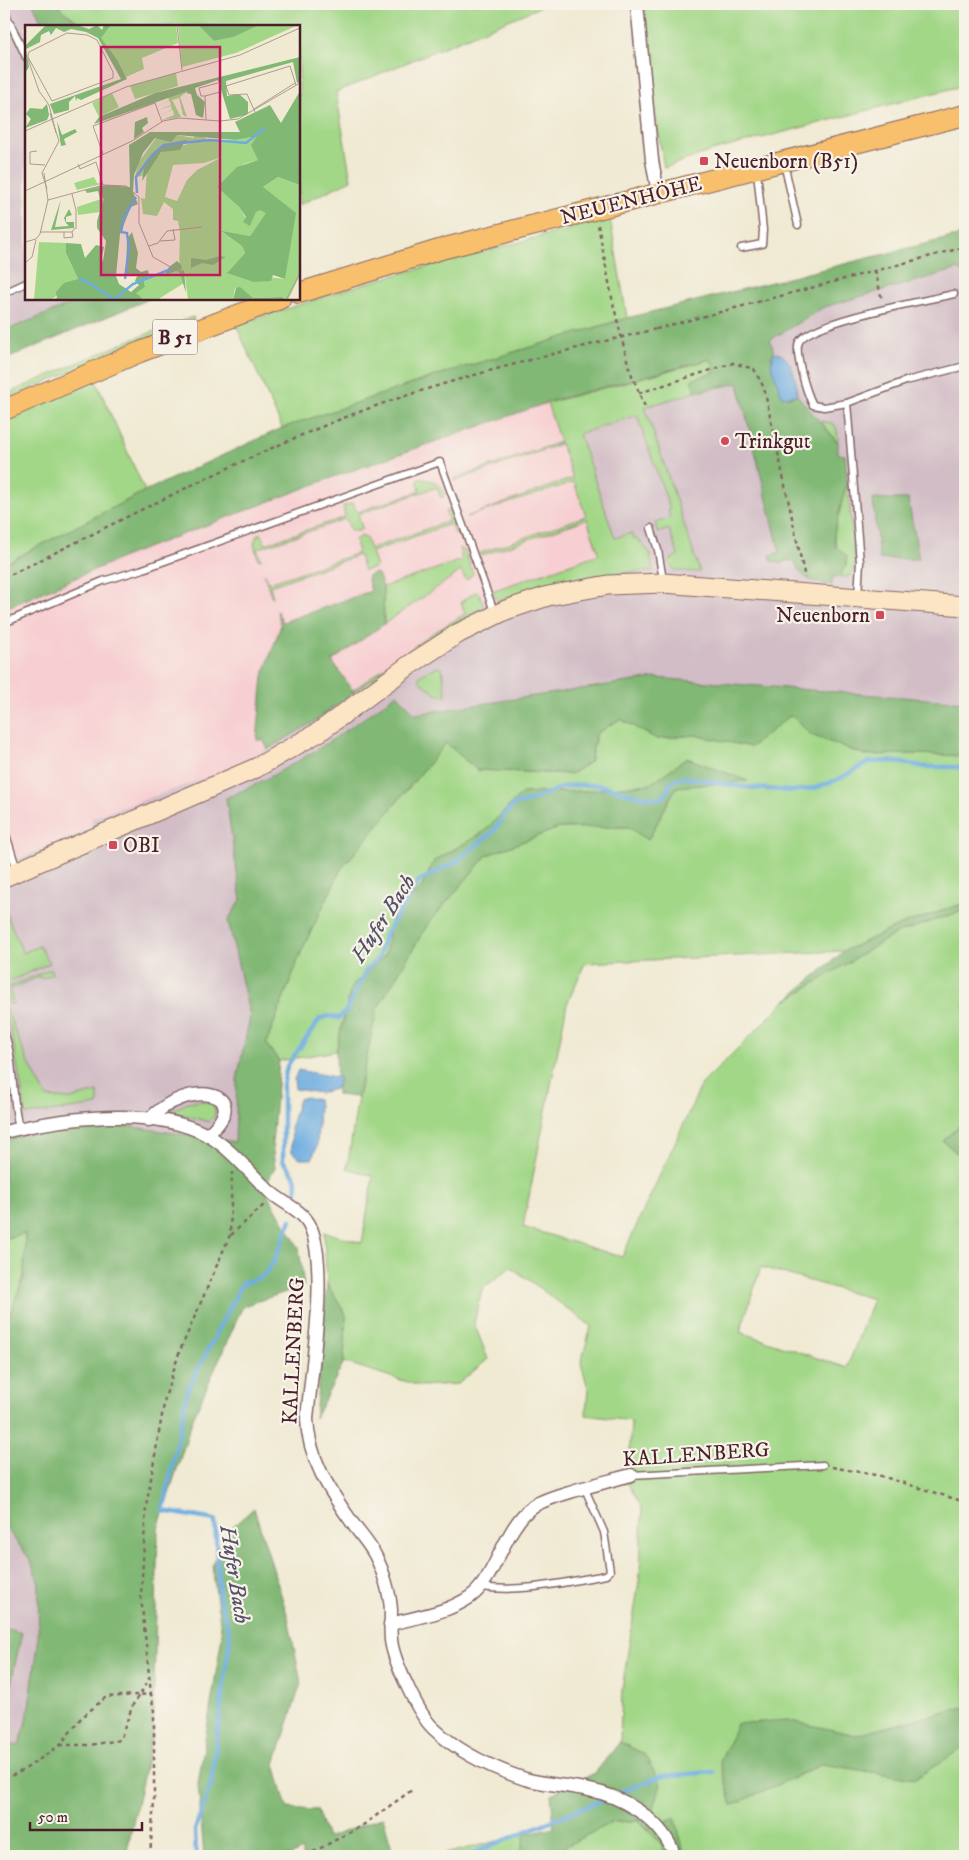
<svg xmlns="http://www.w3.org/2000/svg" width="969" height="1860" viewBox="0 0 969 1860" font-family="'IM FELL DW Pica',serif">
<rect width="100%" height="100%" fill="#f7f3e8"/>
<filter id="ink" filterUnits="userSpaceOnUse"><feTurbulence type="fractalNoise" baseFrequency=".02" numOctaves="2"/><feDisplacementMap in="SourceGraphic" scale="10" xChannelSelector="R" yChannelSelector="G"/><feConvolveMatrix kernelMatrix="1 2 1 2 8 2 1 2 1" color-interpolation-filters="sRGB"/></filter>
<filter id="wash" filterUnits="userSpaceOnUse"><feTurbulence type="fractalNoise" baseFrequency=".0096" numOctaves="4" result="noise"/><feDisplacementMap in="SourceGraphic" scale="20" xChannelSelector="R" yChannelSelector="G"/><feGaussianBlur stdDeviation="1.12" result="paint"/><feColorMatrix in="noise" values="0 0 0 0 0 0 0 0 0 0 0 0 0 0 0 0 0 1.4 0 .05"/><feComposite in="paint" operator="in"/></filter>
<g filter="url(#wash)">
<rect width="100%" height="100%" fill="#f0ead3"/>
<polygon fill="#f7cfd2" points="555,400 613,573 406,654 312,723 268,749 212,776 93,822 91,827 4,865 4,609 128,555 227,517"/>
<g fill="#d2bdc6">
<polygon points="4,4 33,4 44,26 26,26 26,299 84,299 4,331"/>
<polygon points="958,269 965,275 965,702 655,678 415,714 397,694 310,755 255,785 226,798 241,900 228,921 250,1017 237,1079 235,1142 121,1125 50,1130 4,1140 4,865 91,828 92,818 212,776 268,749 312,723 423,642 484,607 540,586 574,578 613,573 555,400 770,340 824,307"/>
<polygon points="4,1525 31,1561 39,1584 38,1645 27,1720 19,1747 4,1743 4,1714 22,1633 4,1628"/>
</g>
<g fill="#a2d787" stroke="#767b59" fill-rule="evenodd">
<path d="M57 4H547L336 92 351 180 299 205V26H81C74 16 64 14 57 4Z"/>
<polygon points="642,4 965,4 965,85 708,152 664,168 645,45"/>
<polygon points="610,218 627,318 438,375 282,428 236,325 376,280"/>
<polygon points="193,317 194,320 4,400 4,395 128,341"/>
<path d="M712 359 716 372 692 381 696 392 645 407 700 572 675 571 668 561 678 555 669 529 658 533 655 523 670 518 668 510 670 509 637 415 579 434 615 538 631 533 634 539 637 538 650 553 653 571C598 573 549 582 498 601L492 591 599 554 587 519 480 556V553L586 516 574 482 466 517 573 478 561 444 455 481 454 479 560 442 547 403Z"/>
<polygon points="95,379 145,491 4,564 4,420"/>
<polygon points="821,421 834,424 837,430 838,443"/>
<path d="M420 479C432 480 444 482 444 496L441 498 437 487 358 514 362 528 359 531H351L346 519 257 549 261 560 258 559 254 543 257 535 261 533 265 544 345 517 343 506 353 503 357 512 420 491 417 480Z"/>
<polygon points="847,481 855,564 850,576 841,577 842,571 834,534"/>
<polygon points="445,511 451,512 458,529 455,534 450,524 371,552 376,567 364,571 359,555 270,586 273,597 271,596 264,573 269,583 358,553 355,540 361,536 366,538 370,549 449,521"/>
<polygon points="459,548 465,551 473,574 466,580 461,571 384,624 383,587 462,560"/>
<polygon points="475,592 479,593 484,607 444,629 354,692 352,691 430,635 465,614 461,602"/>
<polygon points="439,667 442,668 446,696 436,694 419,680 419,677 431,669"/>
<path d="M791 715 811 735 865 755 913 754 965 756V903L898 926 844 951 585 963 567 1004 523 1227 622 1257 702 1084 784 1002 895 934 965 910V1120L943 1141 965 1160V1707L856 1735 786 1720 720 1762 732 1805 823 1764 915 1779 965 1746V1856H685L674 1817 662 1845 664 1856H547L610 1823 639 1820 647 1829 644 1754 620 1742 622 1690 640 1575 642 1508 628 1484 631 1421 586 1415 588 1388 581 1363 591 1326 511 1267 482 1289 474 1323 488 1359 458 1384 420 1386 344 1362 346 1315 327 1284 324 1232 362 1243 373 1176 347 1168 358 1097 377 1009 428 924 487 855 559 828 629 827 648 840 676 787 746 781 687 758 650 784 584 791 522 793 482 833 434 861 421 888 392 915 385 955 351 987 336 1051 279 1061 266 1044 302 950 341 869 446 743 477 770 571 774 590 762 596 734 620 719 657 739 694 735 751 746ZM761 1267 873 1299 847 1368 740 1332Z"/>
<polygon points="5,910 23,953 39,946 50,963 4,984"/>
<polygon points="51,969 52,974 41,979 40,976 9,990 14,1003 10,1005 4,989"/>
<polygon points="4,1004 27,1060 47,1097 70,1099 98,1092 98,1105 26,1115 11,1031 4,1014"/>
<polygon points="200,1101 209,1102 215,1108 215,1116 209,1122 170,1111 188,1103"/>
<polygon points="25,1233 24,1276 4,1330 4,1239"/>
<polygon points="525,1834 520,1856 437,1856"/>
</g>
<g fill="#81b874" stroke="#666c50">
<path d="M33 4H57C64 14 74 16 81 26H44Z"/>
<path d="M965 234V275L958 269 824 307 770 340 774 352 771 356 787 398 797 395 838 443V454L845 455 847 481 834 534 835 546 847 556 846 567 842 571 841 577H832V585C812 583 803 580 794 561L785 560 782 564 772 561 770 555 780 552 738 383 696 392 691 380 715 372 711 359 555 400 334 477 128 555 4 609V564L145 491 282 428 438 375 627 318Z"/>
<polygon points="84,299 149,299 4,360 4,331"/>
<polygon points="873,499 908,499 919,559 879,559"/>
<polygon points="375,573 378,574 383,587 384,624 332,661 354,692 312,723 268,749 263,740 257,740 263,676 281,625 277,611 283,622 371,591 367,576"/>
<path d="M655 678 965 702V756L913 754 865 755 811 735 791 715 751 747 694 735 657 739 620 719 596 734 590 762 571 774 477 770 446 743 341 869 302 950 266 1044 279 1061 272 1144 275 1168 264 1188 299 1248 304 1286 243 1306 193 1418 158 1529 153 1731 126 1856H4V1743L19 1746 27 1720 38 1645 39 1584 31 1561 4 1525V1330L24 1277 25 1233 4 1239V1140L50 1130 121 1125 235 1142 237 1079 250 1017 228 920 241 900 226 798C289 771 343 734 397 694L415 714Z"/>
<polygon points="687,758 748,781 676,787 648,840 628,827 559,828 487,855 428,924 377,1009 358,1097 337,1095 336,1051 351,987 385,955 392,915 421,888 434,861 482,833 522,793 584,791 650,784"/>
<polygon points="965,903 965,910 895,934 784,1002 844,951 898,926"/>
<polygon points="965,1120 965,1160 943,1141"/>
<polygon points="327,1284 346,1315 344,1362 315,1418"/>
<polygon points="254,1508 288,1617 301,1683 275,1764 287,1808 317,1810 327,1838 383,1817 394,1856 302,1856 302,1850 290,1856 204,1856 198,1784 222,1636 212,1566 230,1529"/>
<polygon points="4,1628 22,1633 4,1714"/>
<polygon points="965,1707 965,1746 915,1779 823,1764 732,1805 720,1762 737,1724 786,1720 856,1735"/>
<polygon points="620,1742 644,1754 661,1784 648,1829 675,1817 685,1856 664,1856 662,1845 639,1820 610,1823 547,1856 520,1856 525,1834 554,1827 551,1794 595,1773"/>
</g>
<g fill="#6cace0" stroke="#5b6686">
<path d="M774 352C792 355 797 380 797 395L782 397 771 364Z"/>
<polygon points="298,1070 340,1078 335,1089 320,1093 295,1089 294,1080"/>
<polygon points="306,1097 318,1100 319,1106 317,1146 312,1159 300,1159 292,1152 291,1126 299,1099"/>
</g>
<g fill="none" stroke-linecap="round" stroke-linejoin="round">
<g stroke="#6cace0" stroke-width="4.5">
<polyline points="296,1195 297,1185 294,1175 283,1161 283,1086 287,1066 320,1019 328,1016 339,1018 346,1011 367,969 378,958 386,933 419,881 454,863 494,831 506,812 516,804 530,801 562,787 577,785 599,785 648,798 662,798 668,791 670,782 684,777 744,787 791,791 815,788 839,779 869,762 891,761 926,767 965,767"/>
<polyline points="614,1795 661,1776 713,1772"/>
<polyline points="196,1856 195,1830 211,1784 230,1636 219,1596 215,1520 163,1511 188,1389 242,1284 263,1276 273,1263 291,1220"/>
<polyline points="466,1856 607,1798"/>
</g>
</g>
</g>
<g filter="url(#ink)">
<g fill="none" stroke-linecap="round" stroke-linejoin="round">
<defs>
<g id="lane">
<polyline points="4,10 26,57"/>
<polyline points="784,163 798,225"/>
<polyline points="741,248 762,244 763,230 757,172"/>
<polyline points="4,293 26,283"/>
<path d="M847 403 824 407 813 405C807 394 794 353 799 342 809 321 928 300 954 294"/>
<polyline points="651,528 658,550 663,580"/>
<polyline points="858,597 860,562 847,403 906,381 965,366"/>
<polyline points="4,623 103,581 140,570 440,462 495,614"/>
<polyline points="4,828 17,870"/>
<path d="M4 1031C15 1062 11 1096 19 1128"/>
<polyline points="631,1475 823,1465"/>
<path d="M481 1587C522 1593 565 1582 606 1575L610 1571 604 1532 585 1489"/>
</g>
<g id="street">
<polyline points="637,4 652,160 658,193"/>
<path d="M149 1120C186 1078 258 1091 207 1135"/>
<path d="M4 1132C62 1118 154 1105 209 1136 231 1149 249 1172 268 1190 280 1202 302 1209 310 1226 329 1267 311 1372 307 1419 308 1457 329 1490 351 1521 358 1532 369 1543 375 1555 383 1570 390 1593 391 1610 391 1620 390 1630 391 1640 393 1660 419 1715 433 1728 458 1752 492 1768 525 1779 546 1785 568 1785 589 1790 622 1796 658 1818 672 1849"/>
<path d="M390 1624C417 1617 447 1613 470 1597 496 1579 503 1529 532 1507 546 1496 610 1481 631 1475"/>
</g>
<polyline id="secondary" points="4,877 256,768 319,732 411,664 459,633 506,610 548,596 608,585 663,583 965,606"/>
<g id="primary">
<polyline points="299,293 445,248 965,115"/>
<polyline points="4,410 140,352 280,299"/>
</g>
</defs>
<use href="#lane" stroke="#846666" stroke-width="9"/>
<use href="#street" stroke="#846666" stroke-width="15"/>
<use href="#secondary" stroke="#846666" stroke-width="21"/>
<use href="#primary" stroke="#846666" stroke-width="22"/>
<g stroke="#846666" stroke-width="2.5" stroke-dasharray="4 4" stroke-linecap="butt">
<polyline points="598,225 613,303 629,368 645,407"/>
<polyline points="875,270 882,300"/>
<polyline points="656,329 965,247"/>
<polyline points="639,393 733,363 754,369 764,388 805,578"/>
<path d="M4 578C110 526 216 470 326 425 413 389 506 366 597 343"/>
<polyline points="231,1235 266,1203"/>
<polyline points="832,1467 881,1476 965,1502"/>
<polyline points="60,1745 90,1745 120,1740 134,1702 140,1695 149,1678"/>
<polyline points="4,1779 24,1770 60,1745 81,1718 106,1697 151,1694 141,1596 146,1507 165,1398 179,1353 230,1235 232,1172"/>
<polyline points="150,1856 154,1801 154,1711 151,1694"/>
<polyline points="306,1856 363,1825 412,1790"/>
</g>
<use href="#lane" stroke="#fff" stroke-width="6"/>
<use href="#street" stroke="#fff" stroke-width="12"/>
<use href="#secondary" stroke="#fce5c4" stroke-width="19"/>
<use href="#primary" stroke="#f8bf6c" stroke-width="20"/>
<polyline stroke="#846666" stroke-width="2.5" stroke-dasharray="4 4" stroke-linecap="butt" points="597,343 656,329"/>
</g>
</g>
<g fill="#d1495b" stroke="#f7f3e8" stroke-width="2">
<rect x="699" y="156" width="10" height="10" rx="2.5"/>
<circle cx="725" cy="441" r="5"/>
<rect x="875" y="610" width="10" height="10" rx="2.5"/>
<rect x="108" y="840" width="10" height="10" rx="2.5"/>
</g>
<g text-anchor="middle" stroke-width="4.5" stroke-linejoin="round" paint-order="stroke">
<rect fill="#f7f3e8" stroke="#7e5f64" stroke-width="1" x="152.5" y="319.5" width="45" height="35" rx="4"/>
<g font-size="20" font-weight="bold" fill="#4a1f2b">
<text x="175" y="344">B 51</text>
</g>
<g font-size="21" fill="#4a1f2b" stroke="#f7f3e8" text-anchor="start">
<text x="714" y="168">Neuenborn (B51)</text>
<text x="735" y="448">Trinkgut</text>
<text x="870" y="622" text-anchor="end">Neuenborn</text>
<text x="123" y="852">OBI</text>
</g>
<g font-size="21" fill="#4a1f2b" stroke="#f7f3e8">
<text transform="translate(631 200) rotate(-14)" y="7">NEUENHÖHE</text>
<text transform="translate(293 1351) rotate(-87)" y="7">KALLENBERG</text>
<text transform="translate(696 1454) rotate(-4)" y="7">KALLENBERG</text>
</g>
<g font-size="22" font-style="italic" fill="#56506a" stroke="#f7f3e8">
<text transform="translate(382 918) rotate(-57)" y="8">Hufer Bach</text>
<text transform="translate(236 1574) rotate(81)" y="8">Hufer Bach</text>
</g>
</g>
<g transform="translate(25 25)">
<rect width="275" height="275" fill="#f0ead3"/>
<path d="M86 0H151L153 18 117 33 119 44 101 52 93 36 75 13ZM153 0H173L189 16 209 12 234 0H273L211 28 157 42ZM151 48 153 61 110 74 105 61ZM163 66 155 72 162 92 158 90 154 73 147 75 156 92 137 95 149 90 148 85 135 90 147 85 146 81 133 85 146 80 145 76 132 81 144 76 143 71ZM87 68 94 82 74 92 67 78ZM173 109 182 114 211 115 232 111 233 135 219 139 192 162 214 182 225 200 231 187 235 184 242 187 225 211 197 207 217 221 220 228 203 247 260 254 238 162 253 152 275 160V250L263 275 257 272 228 273 210 263 208 275H163L160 251 157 248 159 258 132 275H119L110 268 120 262 119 256 124 251 140 247 139 251 154 245 155 207 153 196 148 195V184L139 177 132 191 118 189 116 173 120 174 122 145 136 127 166 118 140 119 124 134 117 151 110 152 113 138 131 113 152 110 168 113ZM197 132 172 145 162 155 152 176 140 172 148 140 179 138ZM69 152 72 158 76 159 52 165 49 158ZM79 173 75 187 53 190 52 182ZM14 217 41 218V228L53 254 26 275H9Z" fill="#a2d787" fill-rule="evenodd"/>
<path d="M21 0H52L64 4 72 0 77 5 79 0H86L76 13 93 36 102 54 56 75 52 73 51 76 50 71 44 77V85L29 89 25 79 96 54 73 13 61 7 46 4 39 7 31 3 26 10 24 6 16 10 15 17 1 24 4 42 0 48V21ZM173 0H234L209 12 189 16ZM275 32V57L272 58 268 37 201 56 202 71 214 69 223 77V89L217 91 205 94 193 55 170 63 172 70 180 77 178 93 171 90 166 69 161 68 163 66 69 99 74 92 130 68ZM275 66V160L253 152 238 162 271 188 260 254 248 250 246 256 229 257 202 248 220 228 217 221 196 206 225 211 241 188 235 185 231 187 225 201 218 197 221 192 214 182 192 162 212 142 233 135 226 120 232 111 211 115 152 110 146 117 130 113 118 128 109 150 108 167 113 179 106 182 95 209 91 251 94 259 106 267 114 260 110 256 113 249 101 250 102 214 107 207 113 228 111 243 116 247 123 245 124 251 119 256 120 262 111 268 119 275H26L32 273 31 267 39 258 53 254 41 228V218L56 219 60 233 71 220 79 222 76 235 78 236 81 216 72 203V196L79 173 75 174 73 166 62 168 60 165 82 160 105 162 104 120 125 107H215L210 97 245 80 256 98ZM22 79 24 90 22 95 0 103 6 94 1 89 5 83 17 84ZM122 92 123 98 117 103 119 107 109 114 110 97ZM32 96 37 110 50 104 52 107 39 114 41 120 36 121ZM160 115 168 117 159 118 155 125 136 127 117 156 119 143 129 127 140 119ZM36 174 30 202 44 201 41 198 39 193 44 184 47 190 41 192V197H49V203L26 205ZM195 231 201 232 188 240 177 238 166 243V233L181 235ZM152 236 157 241 156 246 159 245 161 268 154 245 139 251 144 242ZM215 262 228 273 257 272 262 275H208L211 263Z" fill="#81b874"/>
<path fill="none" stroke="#6cace0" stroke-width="2.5" d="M112 168 111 152 127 130 139 120 185 115 221 118 240 103M100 254 104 222 102 208 96 207 99 192 111 172M54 255 61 256 87 273M88 275 108 259 146 244"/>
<path fill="none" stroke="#ae9990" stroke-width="1" d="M152 0 157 45M3 32 27 76 88 53V47L72 15 62 10 42 8 4 27 3 30V34L14 66 24 80 31 108M180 71H176L174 63 193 58M229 84 270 58M230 87 222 69 204 70 201 61 265 41 271 60M181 95 180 71 195 67M0 106 101 62 215 30 275 3M12 126 5 127V139L20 140M78 129 68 101 130 78 137 97M53 139 55 144 71 137 78 160M22 164 17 148 34 116 25 88M0 166 107 116 138 96 154 93 195 96 213 94 275 58M47 169 51 185V204M23 175 78 160 101 161 114 172V198L128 232 158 249M15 207H47L50 203M39 207V213L48 212 47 207M135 216 150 215 148 204M0 217 11 214 15 209 23 175 19 148M124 221 133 218 142 206 177 202M0 238 7 232 11 215M261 275 275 248"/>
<path fill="#c2185b" fill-opacity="0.15" stroke="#c2185b" stroke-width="2.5" d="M76 22H195V250H76Z"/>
<rect width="275" height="275" fill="none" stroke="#4a1f2b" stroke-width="2.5"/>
</g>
<rect width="969" height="1860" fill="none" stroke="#f7f3e8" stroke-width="20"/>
<path d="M30 1822v8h112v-8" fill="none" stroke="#4a1f2b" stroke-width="2.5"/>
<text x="38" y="1822" font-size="15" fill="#4a1f2b" stroke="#f7f3e8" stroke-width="4" paint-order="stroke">50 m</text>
</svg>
